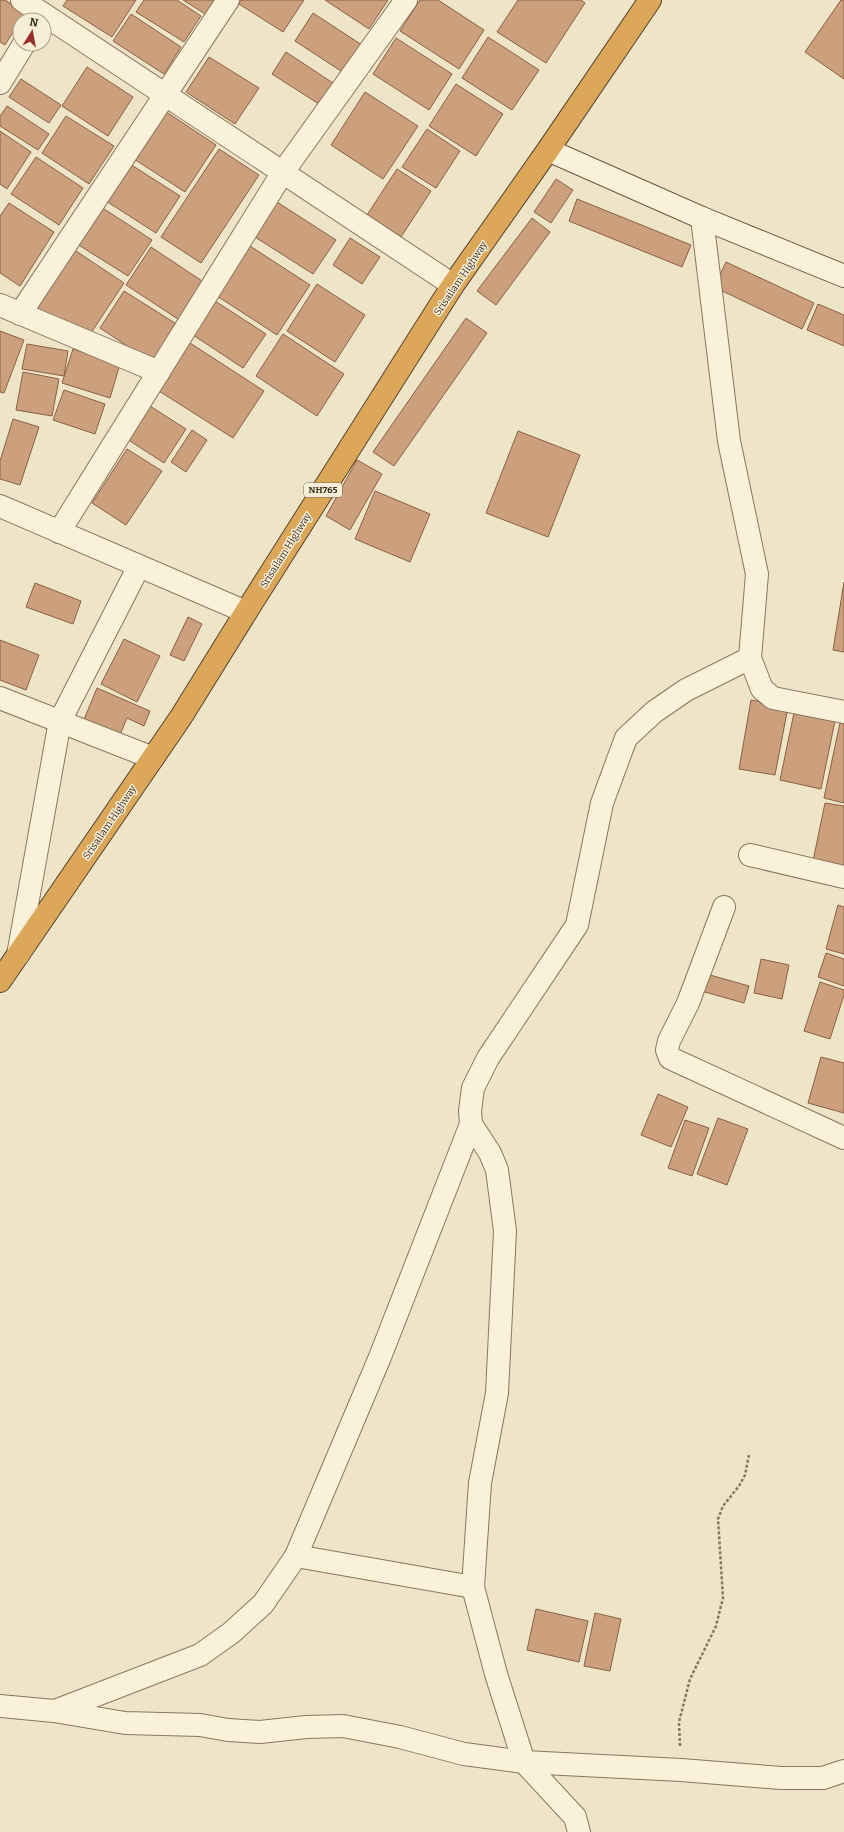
<svg xmlns="http://www.w3.org/2000/svg" width="844" height="1832" viewBox="0 0 844 1832" font-family="Bitter,serif">
<rect width="100%" height="100%" fill="#eee4c7"/>
<g fill="#cca07d" stroke="#896042">
<polygon points="0,0 5,0 25,13 5,45 0,42"/>
<polygon points="67,0 136,0 112,37 63,6"/>
<polygon points="144,0 177,0 201,16 184,42 136,12"/>
<polygon points="183,0 221,0 210,17"/>
<polygon points="241,0 304,0 283,32 239,4"/>
<polygon points="325,0 388,0 369,29"/>
<polygon points="420,0 438,0 484,30 459,69 400,31"/>
<polygon points="518,0 581,0 585,3 546,63 497,32"/>
<polygon points="841,0 844,1 844,79 805,52"/>
<polygon points="313,13 365,47 347,75 295,41"/>
<polygon points="131,14 181,47 164,74 113,41"/>
<polygon points="488,37 539,70 512,110 462,78"/>
<polygon points="396,38 452,74 429,110 373,74"/>
<polygon points="286,52 336,85 322,106 272,74"/>
<polygon points="209,57 259,88 235,124 186,92"/>
<polygon points="87,67 133,97 108,136 62,106"/>
<polygon points="21,79 61,105 49,123 9,97"/>
<polygon points="456,84 503,114 476,156 429,126"/>
<polygon points="365,92 418,126 383,179 331,145"/>
<polygon points="7,106 49,134 38,150 0,126 0,116"/>
<polygon points="165,111 216,145 185,192 134,159"/>
<polygon points="66,116 114,146 89,184 42,153"/>
<polygon points="427,129 460,151 436,188 402,167"/>
<polygon points="0,131 31,152 7,189 0,184"/>
<polygon points="219,149 259,175 201,263 161,237"/>
<polygon points="36,157 83,188 59,225 11,194"/>
<polygon points="130,164 180,196 156,233 106,201"/>
<polygon points="397,169 431,191 401,237 367,215"/>
<polygon points="556,179 573,190 551,223 534,212"/>
<polygon points="577,199 691,245 682,267 569,221"/>
<polygon points="277,202 336,240 313,274 255,237"/>
<polygon points="9,203 54,232 20,286 0,273 0,216"/>
<polygon points="101,207 152,240 128,276 77,244"/>
<polygon points="532,218 550,232 496,305 477,291"/>
<polygon points="350,238 380,257 362,284 333,265"/>
<polygon points="250,246 310,285 277,335 217,296"/>
<polygon points="151,247 208,285 184,323 126,285"/>
<polygon points="73,249 124,283 91,333 33,310"/>
<polygon points="726,262 814,303 802,329 714,287"/>
<polygon points="317,284 365,315 335,362 287,331"/>
<polygon points="124,291 178,325 153,363 100,328"/>
<polygon points="212,299 266,334 243,368 190,333"/>
<polygon points="818,304 844,315 844,346 807,330"/>
<polygon points="466,318 487,333 394,466 373,452"/>
<polygon points="0,331 24,340 4,393 0,392"/>
<polygon points="283,334 344,374 317,416 256,376"/>
<polygon points="190,343 264,391 233,438 159,391"/>
<polygon points="27,344 68,351 64,376 22,369"/>
<polygon points="73,349 120,364 110,398 62,383"/>
<polygon points="23,372 59,379 52,416 16,410"/>
<polygon points="64,390 105,404 95,434 53,420"/>
<polygon points="150,406 186,429 164,463 127,439"/>
<polygon points="13,419 39,427 20,485 0,479 0,461"/>
<polygon points="192,430 207,440 186,472 171,462"/>
<polygon points="518,431 580,455 548,537 486,513"/>
<polygon points="127,449 162,471 126,525 92,503"/>
<polygon points="357,460 382,474 350,530 326,516"/>
<polygon points="375,491 430,514 410,562 355,539"/>
<polygon points="844,582 844,652 833,650"/>
<polygon points="35,583 81,601 73,624 26,607"/>
<polygon points="188,617 202,624 184,661 170,655"/>
<polygon points="124,639 160,656 137,702 101,684"/>
<polygon points="0,640 39,655 26,690 0,680"/>
<polygon points="97,688 150,711 144,726 127,718 119,737 83,722"/>
<polygon points="751,700 788,707 775,775 739,769"/>
<polygon points="795,708 836,716 821,789 780,780"/>
<polygon points="840,723 844,724 844,803 824,798"/>
<polygon points="825,803 844,806 844,867 813,861"/>
<polygon points="838,905 844,907 844,954 826,949"/>
<polygon points="826,953 844,959 844,986 818,977"/>
<polygon points="761,959 789,965 782,999 754,993"/>
<polygon points="703,973 749,986 744,1003 698,990"/>
<polygon points="820,982 844,990 844,995 830,1039 804,1031"/>
<polygon points="821,1057 844,1063 844,1113 808,1103"/>
<polygon points="658,1094 688,1107 671,1147 641,1135"/>
<polygon points="718,1118 748,1129 727,1185 697,1174"/>
<polygon points="685,1120 709,1128 692,1176 668,1168"/>
<polygon points="536,1609 588,1621 579,1662 527,1650"/>
<polygon points="595,1613 621,1619 610,1671 584,1666"/>
</g>
<g fill="none" stroke-linecap="round" stroke-linejoin="round">
<defs>
<g id="street">
<polyline points="22,0 453,285"/>
<polyline points="0,83 24,44"/>
<polyline points="702,218 729,441 757,574 750,658 762,689 773,698 844,712"/>
<polyline points="0,305 159,372"/>
<polyline points="20,314 228,0"/>
<polyline points="0,506 246,612"/>
<polyline points="59,532 283,172 406,0"/>
<polyline points="0,698 153,758"/>
<polyline points="750,855 844,877"/>
<polyline points="724,907 688,1003 669,1041 667,1050 670,1058 844,1138"/>
<polyline points="18,955 60,721 139,566"/>
<polyline points="296,1556 380,1357 471,1124"/>
<polyline points="0,1706 54,1711 125,1723 200,1725 228,1730 260,1732 306,1727 343,1726 400,1737 464,1754 524,1762 681,1770 781,1778 823,1778 844,1771"/>
<polyline points="55,1711 200,1655 231,1633 263,1604 296,1556 473,1587"/>
<polyline points="579,1832 575,1817 524,1762 496,1674 473,1587 480,1483 497,1393 505,1231 497,1170 490,1153 471,1124 470,1111 473,1088 488,1058 577,925 602,803 626,738 654,712 686,690 750,658"/>
</g>
<polyline id="secondary" points="548,150 702,218 844,276"/>
<polyline id="highway" points="0,981 181,717 246,612 453,285 548,150 650,0"/>
</defs>
<use href="#street" stroke="#8a765c" stroke-width="24"/>
<use href="#secondary" stroke="#6c573f" stroke-width="24"/>
<use href="#highway" stroke="#584430" stroke-width="24"/>
<polyline stroke="#8a765c" stroke-width="2.5" stroke-dasharray="3 2" stroke-linecap="butt" points="680,1746 679,1722 690,1679 716,1626 723,1598 718,1519 723,1506 739,1486 745,1475 749,1455"/>
<use href="#street" stroke="#f9f1da" stroke-width="22"/>
<use href="#secondary" stroke="#f9f1da" stroke-width="22"/>
<use href="#highway" stroke="#dca759" stroke-width="22"/>
</g>
<g text-anchor="middle" stroke-width="3" stroke-linejoin="round" paint-order="stroke">
<rect fill="#f6eed6" stroke="#726757" stroke-width="1" x="304" y="483" width="38" height="14" rx="3"/>
<g font-size="9" font-weight="bold" fill="#3a2d20">
<text x="323" y="493">NH765</text>
</g>
<g font-size="10" fill="#3a2d20" stroke="#f6eed6">
<text transform="translate(460 278) rotate(-56)" y="4">Srisailam Highway</text>
<text transform="translate(285 550) rotate(-58)" y="4">Srisailam Highway</text>
<text transform="translate(109 822) rotate(-56)" y="4">Srisailam Highway</text>
</g>
</g>
<g transform="translate(32 32) rotate(11)"><circle r="19" fill="#f6eed6" stroke="#aba18d"/>
<path d="M0-3L7 15L0 10L-7 15Z" fill="#982f2d"/>
<text y="-6" font-size="11" font-weight="bold" text-anchor="middle" fill="#3a2d20">N</text>
</g>
</svg>
